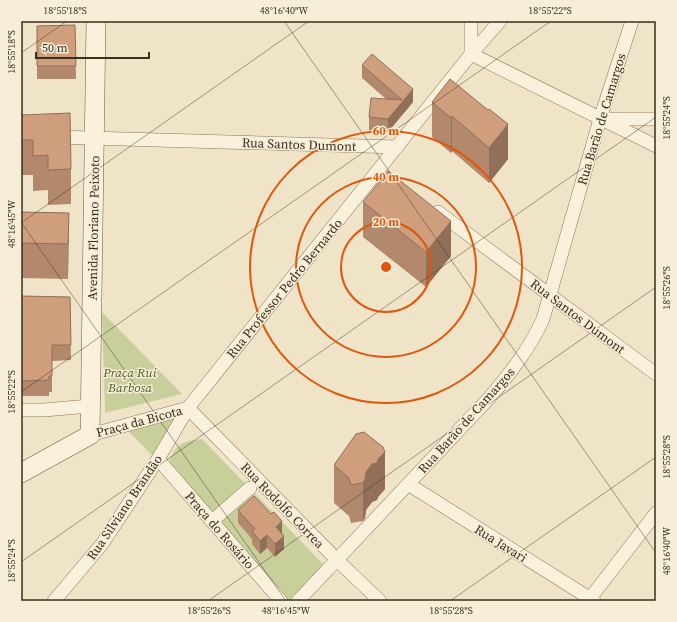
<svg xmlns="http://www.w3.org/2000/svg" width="677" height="622" viewBox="0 0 677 622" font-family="'Source Serif 4',serif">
<rect width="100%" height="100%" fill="#f0e4c8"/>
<g fill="#c9cf9b">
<polygon points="102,312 182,394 105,413"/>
<polygon points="178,416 154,457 127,430"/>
<path d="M202 439 325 566 290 601H288L170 464C169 455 178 444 186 442 191 440 197 440 202 439Z"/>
</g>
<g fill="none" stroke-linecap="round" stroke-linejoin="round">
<defs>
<g id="street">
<polyline points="471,21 471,54 656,146"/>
<polyline points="603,119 656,119"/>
<polyline points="21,136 397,147"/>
<polyline points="438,212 656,374"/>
<polyline points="188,408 337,560 380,601"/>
<polyline points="21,410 44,410 90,406"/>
<polyline points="90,435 188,408"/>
<polyline points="158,459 281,601"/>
<polyline points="408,484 594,601"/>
<polyline points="212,521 250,488"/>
<polyline points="54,601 102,544 158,459 188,408 471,54 500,21"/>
<path d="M298 601 490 397C511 372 530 348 543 319L600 119 632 21"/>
<polyline points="588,601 656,513"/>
</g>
<polyline id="secondary" points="21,473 90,435 96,21"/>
</defs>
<use href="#street" stroke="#8d765c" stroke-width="14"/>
<use href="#secondary" stroke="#6f573f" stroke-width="20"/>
<use href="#street" stroke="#faf1dc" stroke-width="13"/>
<use href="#secondary" stroke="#faf1dc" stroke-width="19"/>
</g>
<g fill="#b2896c">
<polygon points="75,25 76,79 37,79 37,26"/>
<polygon points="362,65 413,102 388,132 369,130 369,117 386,99 362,78"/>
<polygon points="432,102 488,110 508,159 489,183 452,151 451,153 432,137"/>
<polygon points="21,115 71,169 71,204 48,205 48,190 33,191 33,175 21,175"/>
<polygon points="363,202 451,256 426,287 363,237"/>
<polygon points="21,212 69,213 68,279 21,278"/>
<polygon points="21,296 70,297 71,360 52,361 52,392 49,392 49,396 21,396"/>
<polygon points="334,465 385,489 378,497 377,500 372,502 366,510 365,518 363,521 351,523 349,516 334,503"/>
<polygon points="238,510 282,533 284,549 275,557 267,548 260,554 252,544 252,539 238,523"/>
</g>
<g fill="#916f58">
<polygon points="413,89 413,102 388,132 388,119"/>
<polygon points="452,116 452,151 451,153 451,118"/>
<polygon points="508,124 508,159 489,183 489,148"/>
<polygon points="69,213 68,279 68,244"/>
<polygon points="451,221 451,256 426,287 426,252"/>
<polygon points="385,452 385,489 378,497 377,500 372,502 366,510 365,518 363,521 363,483 366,472 372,464"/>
<polygon points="282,521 282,534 276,527"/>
<polygon points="267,535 267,548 260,554 260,541"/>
<polygon points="284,536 284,549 275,557 275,544"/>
</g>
<g fill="#cf9f7d" stroke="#916f58">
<polygon points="75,25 76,66 37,66 37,26"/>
<polygon points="372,54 413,89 388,119 369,117 371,98 402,100 362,65"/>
<polygon points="450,79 488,110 489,109 508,124 489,148 452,116 451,118 432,102"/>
<polygon points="70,113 71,169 48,170 48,155 33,156 33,140 21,140 21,115"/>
<polygon points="388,171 451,221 426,252 363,202"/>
<polygon points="21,212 69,213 68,244 21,243"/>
<polygon points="21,296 70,297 71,345 52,345 52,376 49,376 49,380 21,381"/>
<polygon points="364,432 383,447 385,452 378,459 377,463 372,464 366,472 365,480 363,483 351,485 349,478 334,465 356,434"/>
<polygon points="254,496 271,514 274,512 282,521 276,527 284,536 275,544 267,535 260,541 252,531 255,529 238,510"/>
</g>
<path fill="none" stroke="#3d2e20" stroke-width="1" stroke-opacity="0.45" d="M284 21 656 553M21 53 67 21M21 222 286 601M21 223 309 21M21 392 551 21M21 562 656 117M208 601 656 287M450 601 656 457"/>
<g fill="none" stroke="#df570d" stroke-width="2">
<circle cx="386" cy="267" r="45"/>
<circle cx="386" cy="267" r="90"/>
<circle cx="386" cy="267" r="136"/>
</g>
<g text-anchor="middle" stroke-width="3" stroke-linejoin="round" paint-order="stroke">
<g font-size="13" fill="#3d2e20" stroke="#f7eed8">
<text transform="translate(601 119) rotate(-73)" y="5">Rua Barão de Camargos</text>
<text transform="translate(299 144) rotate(2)" y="5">Rua Santos Dumont</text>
<text transform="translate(93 228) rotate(-89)" y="5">Avenida Floriano Peixoto</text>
<text transform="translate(284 288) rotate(-51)" y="5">Rua Professor Pedro Bernardo</text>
<text transform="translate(578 316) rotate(37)" y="5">Rua Santos Dumont</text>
<text transform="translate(466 420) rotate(-48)" y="5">Rua Barão de Camargos</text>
<text transform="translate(139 421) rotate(-15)" y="5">Praça da Bicota</text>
<text transform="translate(283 505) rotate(46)" y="5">Rua Rodolfo Correa</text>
<text transform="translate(124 507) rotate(-56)" y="5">Rua Silviano Brandão</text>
<text transform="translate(220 530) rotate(49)" y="5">Praça do Rosário</text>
<text transform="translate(501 543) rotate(32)" y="5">Rua Javari</text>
</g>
<g font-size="13" font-style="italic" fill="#4d5a26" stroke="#f7eed8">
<text x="130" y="377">Praça Rui<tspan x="130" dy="15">Barbosa</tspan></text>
</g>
</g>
<circle cx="386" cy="267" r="6" fill="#df570d" stroke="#f7eed8" stroke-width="2"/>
<g font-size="12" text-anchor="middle" font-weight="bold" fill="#df570d" stroke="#f7eed8" stroke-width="3" stroke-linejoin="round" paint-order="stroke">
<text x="386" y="135">60 m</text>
<text x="386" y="181">40 m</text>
<text x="386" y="226">20 m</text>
</g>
<rect width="677" height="622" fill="none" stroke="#f7eed8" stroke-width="44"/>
<path d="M36 52v6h113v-6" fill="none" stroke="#3d2e20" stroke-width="2"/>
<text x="42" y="52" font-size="12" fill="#3d2e20" stroke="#f7eed8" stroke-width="3" paint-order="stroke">50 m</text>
<rect x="22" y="22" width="633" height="578" fill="none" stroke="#3d2e20" stroke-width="1.5"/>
<g font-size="10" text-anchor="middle" fill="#3d2e20">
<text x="65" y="14">18°55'18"S</text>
<text x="284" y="14">48°16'40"W</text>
<text x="550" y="14">18°55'22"S</text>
<text transform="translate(11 52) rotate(-90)" y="4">18°55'18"S</text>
<text transform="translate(666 118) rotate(-90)" y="4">18°55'24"S</text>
<text transform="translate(11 224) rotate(-90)" y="4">48°16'45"W</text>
<text transform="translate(666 288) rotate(-90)" y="4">18°55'26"S</text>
<text transform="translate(11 392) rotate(-90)" y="4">18°55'22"S</text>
<text transform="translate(666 457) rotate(-90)" y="4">18°55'28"S</text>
<text transform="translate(666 551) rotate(-90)" y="4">48°16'40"W</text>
<text transform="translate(11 561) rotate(-90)" y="4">18°55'24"S</text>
<text x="209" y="614">18°55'26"S</text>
<text x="286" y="614">48°16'45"W</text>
<text x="451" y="614">18°55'28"S</text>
</g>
</svg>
